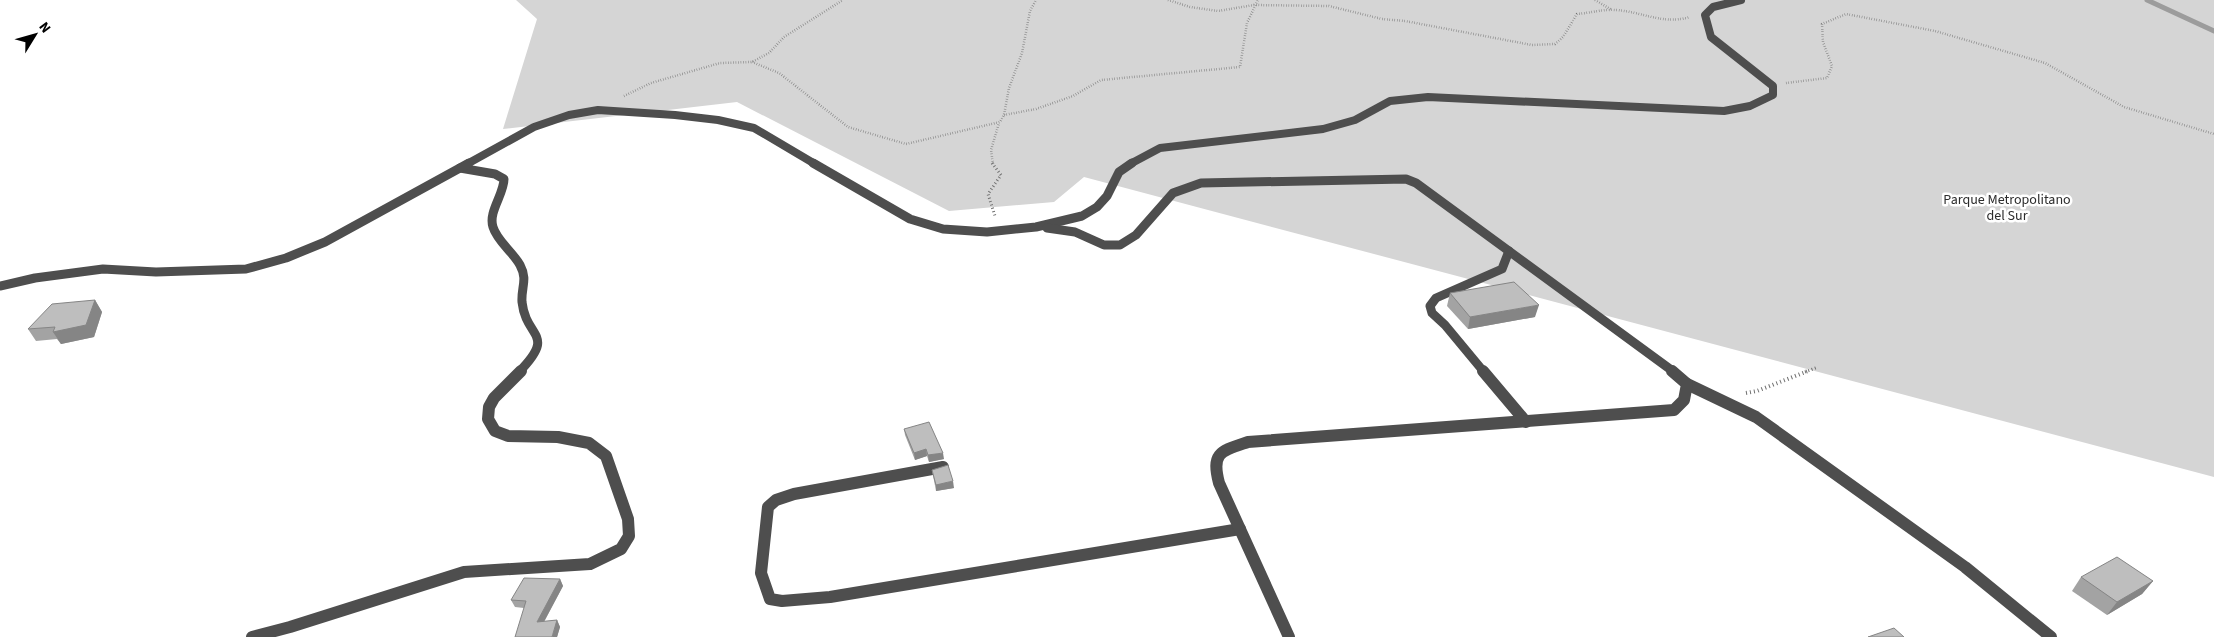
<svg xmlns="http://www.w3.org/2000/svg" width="2214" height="637" viewBox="0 0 2214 637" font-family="'Source Sans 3',sans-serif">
<rect width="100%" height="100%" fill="#fff"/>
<polygon fill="#d5d5d5" points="516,0 2214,0 2214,477 1084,177 1054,202 949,211 737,102 503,129 537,19"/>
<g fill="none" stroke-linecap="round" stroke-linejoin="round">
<polyline stroke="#9c9c9c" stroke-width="5" points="2147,0 2214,31"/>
<g stroke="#707070" stroke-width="2.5" stroke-dasharray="0.5 2" stroke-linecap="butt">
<path d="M1168 0 1190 7 1218 11 1254 5 1329 6 1382 19 1405 21 1532 45 1555 44 1563 37 1577 14C1590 13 1603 9 1616 10 1643 12 1663 25 1690 17"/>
<polyline points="1595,0 1612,10"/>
<polyline points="752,62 779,73 848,127 906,144 1000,122 1004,115 1009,88 1022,53 1030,11 1036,0"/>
<polyline points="1786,83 1827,78 1832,66 1823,42 1822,24 1846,14 1935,31 2045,63 2124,107 2214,134"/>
<polyline points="624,96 651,83 720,63 752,62 769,53 784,37 843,0"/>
<polyline points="1004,115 1036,109 1073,96 1101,80 1240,67 1247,23 1258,0"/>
<polyline points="993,164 991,150 999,123"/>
</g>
<g stroke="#707070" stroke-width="3" stroke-dasharray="1 2.5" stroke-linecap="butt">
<polyline points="992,163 1001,175 988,194 995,216"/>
<polyline points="1805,372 1818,367"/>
</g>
<polyline stroke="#707070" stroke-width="4" stroke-dasharray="1 3" stroke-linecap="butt" points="1746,393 1757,391 1808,371"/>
<polyline stroke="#4e4e4e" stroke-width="9" points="1484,372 1445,325 1432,313 1430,306 1436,298 1502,269 1509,251"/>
<g stroke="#4e4e4e" stroke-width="12">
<polyline points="1483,371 1526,422"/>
<polyline points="943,467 794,494 776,500 768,507 761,573 770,599 782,601 830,597 1240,529"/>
</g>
<g stroke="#4e4e4e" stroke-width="8">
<polyline points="467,164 534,127 569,115 598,110 675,115 718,120 754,128 815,164"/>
<polyline points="1130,164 1160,148 1323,129 1355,120 1390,101 1428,97 1724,111 1750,106 1773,95 1773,86 1711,37 1705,15 1713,7 1741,0"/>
</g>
<g stroke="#4e4e4e" stroke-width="9">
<polyline points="813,163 910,219 943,229 987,232 1036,227 1082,216 1097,207 1107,196 1119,172 1132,163"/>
<path d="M460 168 495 174 504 179C504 194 488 212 493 227 497 241 513 252 520 265 528 280 521 287 522 302 526 339 557 333 519 372"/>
<polyline points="1047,228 1075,232 1104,245 1120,245 1136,235 1173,193 1201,183 1406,179 1416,183 1674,372"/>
<polyline points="0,286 35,278 103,269 156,272 246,269 286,258 325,242 469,163"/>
</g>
<g stroke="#4e4e4e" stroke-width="12">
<polyline points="1687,384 1756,417 1965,567 2051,637"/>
<polyline points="252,637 290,627 464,572 590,564 621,549 629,536 628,519 606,456 589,443 558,437 508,436 495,431 488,419 489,407 494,398 521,371"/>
<path d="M1289 637 1219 483C1211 452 1221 451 1248 442L1674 410 1684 400 1687 384 1672 371"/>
</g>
</g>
<g fill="#a3a3a3">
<polygon points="1450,293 1535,317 1468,329 1447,306"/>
<polygon points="95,300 102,312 94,337 61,344 57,339 36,341 28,329"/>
<polygon points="904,429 944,459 929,462 927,456 915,460 905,435"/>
<polygon points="932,470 954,488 936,491"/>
<polygon points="2081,577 2153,581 2142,594 2107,615 2072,591"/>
<polygon points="560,579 563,586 544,622 557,620 560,627 557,637 524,608 515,607 511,600"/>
</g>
<g fill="#858585">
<polygon points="95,300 102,312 94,337 61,344 53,332"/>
<polygon points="1539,305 1535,317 1468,329 1470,317"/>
<polygon points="926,449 927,456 915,460 914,453"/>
<polygon points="943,453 944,459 929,462 928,455"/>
<polygon points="953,481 954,488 936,491 936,485"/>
<polygon points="560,579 563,586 540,629 537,622"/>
<polygon points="2153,581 2142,594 2107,615 2117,602"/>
<polygon points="557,620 560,627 557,637 552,637"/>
</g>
<g fill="#bebebe" stroke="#858585">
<polygon points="1514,282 1539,305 1470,317 1450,293"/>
<polygon points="95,300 86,325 53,332 55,327 28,329 52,304"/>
<polygon points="929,422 943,453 928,455 926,449 914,453 904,429"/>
<polygon points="948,465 953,481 936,485 932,470"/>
<polygon points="2117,557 2153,581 2117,602 2081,577"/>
<polygon points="524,578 560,579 537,622 557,620 552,637 515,637 526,601 511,600"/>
<polygon points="1894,628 1904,637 1868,637"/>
</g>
<g text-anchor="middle" stroke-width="5" stroke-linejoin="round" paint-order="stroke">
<g font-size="14" fill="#2c2c2c" stroke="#fff">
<text x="2007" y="204">Parque Metropolitano<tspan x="2007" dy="16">del Sur</tspan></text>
</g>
</g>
<g transform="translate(35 35) rotate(53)" stroke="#ffffff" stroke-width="4" paint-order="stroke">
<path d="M0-4L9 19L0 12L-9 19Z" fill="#000000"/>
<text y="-8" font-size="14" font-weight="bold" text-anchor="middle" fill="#000000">N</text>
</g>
</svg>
